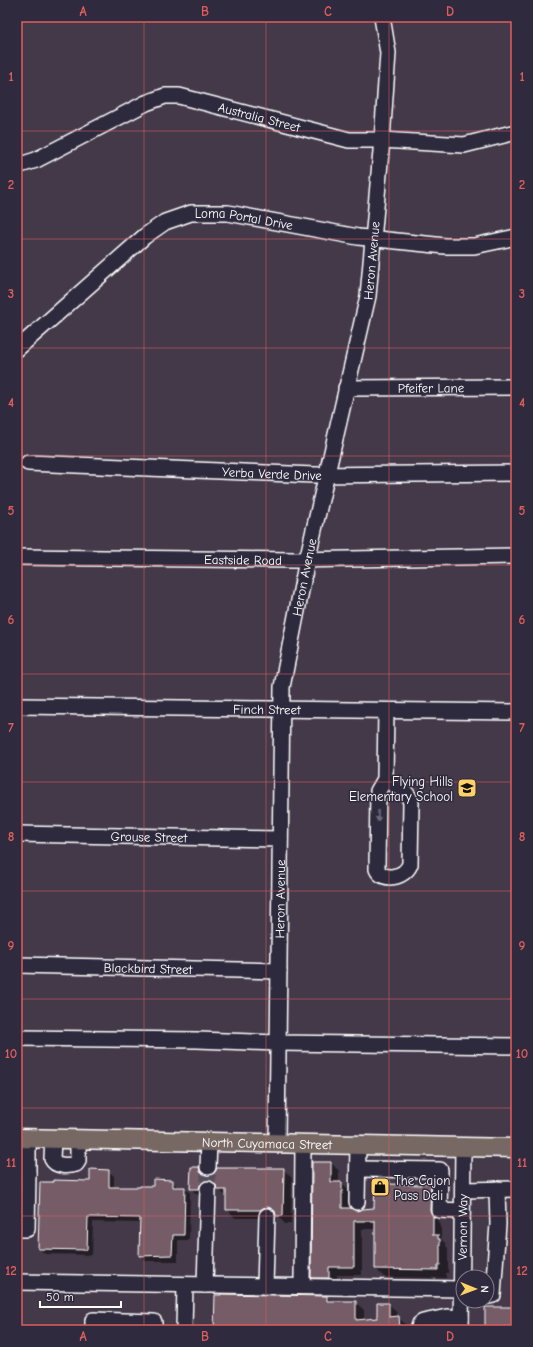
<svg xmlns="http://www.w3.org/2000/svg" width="533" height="1347" viewBox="0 0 533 1347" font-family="'Comic Neue',sans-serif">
<rect width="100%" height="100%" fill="#443949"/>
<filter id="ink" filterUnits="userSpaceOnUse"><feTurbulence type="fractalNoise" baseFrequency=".025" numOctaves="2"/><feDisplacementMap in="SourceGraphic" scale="8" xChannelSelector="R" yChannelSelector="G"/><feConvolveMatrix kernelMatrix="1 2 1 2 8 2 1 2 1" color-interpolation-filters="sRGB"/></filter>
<g filter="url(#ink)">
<g fill="#0007">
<polygon points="331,1163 339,1171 339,1183 342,1183 350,1191 350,1209 356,1212 375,1209 389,1182 392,1185 422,1186 430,1184 439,1192 438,1219 441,1226 441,1239 446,1244 446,1246 448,1248 448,1273 446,1273 446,1278 384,1277 376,1269 376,1229 362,1229 362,1275 337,1275 337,1286 320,1286 312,1277"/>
<polygon points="199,1168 207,1177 283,1169 292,1178 291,1224 285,1224 277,1215 272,1216 269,1218 235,1218 227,1209 227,1198 218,1188 213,1189 207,1197 200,1197 191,1189"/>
<polygon points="108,1171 114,1176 114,1188 154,1187 172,1181 178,1188 185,1188 190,1193 189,1240 178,1240 178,1261 146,1261 140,1255 141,1223 93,1222 92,1255 45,1254 39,1249 91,1182"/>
<polygon points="17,1182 24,1189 24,1215 17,1215"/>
<polygon points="327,1297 332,1302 355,1302 364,1310 364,1320 378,1319 389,1304 397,1313 397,1317 398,1317 407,1326 407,1330 215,1330"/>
</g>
<g fill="#745c66" stroke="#fff">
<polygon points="312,1162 331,1162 331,1182 342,1182 342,1208 351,1208 356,1211 363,1209 374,1208 375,1181 390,1181 390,1184 421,1185 421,1183 431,1183 430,1210 433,1216 433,1235 438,1235 438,1239 440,1239 440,1265 438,1265 438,1270 375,1269 375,1221 354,1221 354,1267 329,1267 329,1278 311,1278"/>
<polygon points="191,1167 199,1167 200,1172 203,1174 208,1176 212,1175 215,1172 217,1168 284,1168 283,1216 276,1216 275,1211 272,1209 268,1207 263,1208 260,1210 226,1210 226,1190 217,1190 216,1185 212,1181 208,1180 204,1181 200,1185 199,1189 190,1189"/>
<polygon points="90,1169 109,1170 109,1187 140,1187 140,1186 153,1186 153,1179 173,1180 173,1187 185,1187 184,1235 173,1235 172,1255 139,1256 140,1218 88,1217 87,1250 38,1249 40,1182 53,1182 53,1180 90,1181"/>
<polygon points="221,1294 327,1296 327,1301 356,1301 356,1320 377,1318 377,1303 389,1303 389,1317 399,1316 400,1330 214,1330 215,1295 221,1295"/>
<rect x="485" y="1307" width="31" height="23"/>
</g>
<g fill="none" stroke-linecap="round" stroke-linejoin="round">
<polyline stroke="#574d5b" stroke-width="15" stroke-dasharray="15 8" stroke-linecap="butt" points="208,1189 208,1167"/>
<defs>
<g id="minor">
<path id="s1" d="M17 166 36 160 146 103 165 96H179L349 140H382L464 145 516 132"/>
<path id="s2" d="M17 349 145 236 165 222 191 213H228L358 237 445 246H474L516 237"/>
<path id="s3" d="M346 388 516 387"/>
<path id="s4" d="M28 463 314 475 516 473"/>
<path id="s5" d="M17 557 295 560 516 556"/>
<path id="s6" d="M17 706 516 712"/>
<path d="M385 779C395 785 409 791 411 803L410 864C405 878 382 882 377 869L378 791 385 779 386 711"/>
<path id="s7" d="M17 834 280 839"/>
<path id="s8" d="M17 965 279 971"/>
<polyline points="17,1038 197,1040 278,1043 516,1046"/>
<path d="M53 1139 52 1159C56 1167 68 1166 76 1164L78 1161V1139"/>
<path id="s9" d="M277 1143 282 687 307 560 368 296 382 140 388 53 382 17"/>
<polyline points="208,1167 209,1142"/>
<polyline points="358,1169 440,1170 439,1210 462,1211"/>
<polyline points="17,1172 28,1173 28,1138"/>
<polyline points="463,1190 516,1189"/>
<polyline points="357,1202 358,1145"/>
<polyline points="17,1229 27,1229 28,1173"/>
<polyline points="17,1282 461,1289"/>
<polyline points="205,1285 208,1189"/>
<polyline points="265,1286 267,1216"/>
<polyline points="302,1286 303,1143"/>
<polyline points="487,1296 493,1295 498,1224 497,1189"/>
<polyline points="93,1330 93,1320 154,1322 154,1330"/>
<polyline points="184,1330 185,1285"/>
<polyline points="418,1330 420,1324 423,1322 447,1317 461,1318"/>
<path id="s10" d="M461 1330 463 1147"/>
</g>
<g id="major">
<path id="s11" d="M17 1138 516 1148"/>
</g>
</defs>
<use href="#minor" stroke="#fff" stroke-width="18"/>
<use href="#major" stroke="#fff" stroke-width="21"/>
<use href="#minor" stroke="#2f2a3d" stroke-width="15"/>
<use href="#major" stroke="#776864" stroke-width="18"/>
</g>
<defs><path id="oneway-solid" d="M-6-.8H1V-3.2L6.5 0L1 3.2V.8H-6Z"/></defs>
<use fill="#6d6a77" href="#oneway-solid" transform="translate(378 816) rotate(91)"/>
</g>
<path fill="none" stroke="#e05e5e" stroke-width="1" stroke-opacity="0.55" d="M144 17V1330M266 17V1330M389 17V1330M17 131H516M17 239H516M17 348H516M17 456H516M17 565H516M17 674H516M17 782H516M17 891H516M17 999H516M17 1108H516M17 1216H516"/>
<defs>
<symbol id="school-square" viewBox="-11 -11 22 22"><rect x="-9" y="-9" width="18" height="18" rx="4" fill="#ffd166" stroke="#2f2a3d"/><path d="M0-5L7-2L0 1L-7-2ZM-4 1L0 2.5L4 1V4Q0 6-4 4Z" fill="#111"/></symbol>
<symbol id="shop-square" viewBox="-11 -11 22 22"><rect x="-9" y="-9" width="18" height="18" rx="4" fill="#ffd166" stroke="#2f2a3d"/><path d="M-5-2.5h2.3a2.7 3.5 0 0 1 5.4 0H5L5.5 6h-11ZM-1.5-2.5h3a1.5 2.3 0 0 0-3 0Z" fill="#111"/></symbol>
</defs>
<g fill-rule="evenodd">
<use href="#school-square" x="456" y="777" width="22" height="22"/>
<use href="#shop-square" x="369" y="1176" width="22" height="22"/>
</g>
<g text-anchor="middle" stroke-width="3" stroke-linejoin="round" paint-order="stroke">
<g font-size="13" fill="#fff" stroke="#2f2a3d">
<text dy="5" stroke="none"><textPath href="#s1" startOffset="261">Australia Street</textPath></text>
<text dy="5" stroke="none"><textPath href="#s2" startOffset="276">Loma Portal Drive</textPath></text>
<text dy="5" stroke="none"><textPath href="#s9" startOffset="892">Heron Avenue</textPath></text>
<text dy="5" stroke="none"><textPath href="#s3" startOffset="85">Pfeifer Lane</textPath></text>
<text dy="5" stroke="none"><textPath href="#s4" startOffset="244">Yerba Verde Drive</textPath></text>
<text dy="5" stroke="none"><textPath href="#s5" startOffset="226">Eastside Road</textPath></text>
<text dy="5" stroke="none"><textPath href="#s9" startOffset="568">Heron Avenue</textPath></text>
<text dy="5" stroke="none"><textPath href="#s6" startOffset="250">Finch Street</textPath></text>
<text dy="5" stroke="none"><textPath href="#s7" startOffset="132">Grouse Street</textPath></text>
<text dy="5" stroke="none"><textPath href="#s9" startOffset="244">Heron Avenue</textPath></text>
<text dy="5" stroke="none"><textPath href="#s8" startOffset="131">Blackbird Street</textPath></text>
<text dy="5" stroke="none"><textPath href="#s11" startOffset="250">North Cuyamaca Street</textPath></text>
<text dy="5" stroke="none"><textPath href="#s10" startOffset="103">Vernon Way</textPath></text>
</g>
<g font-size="13" fill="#fff" stroke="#2f2a3d" text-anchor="end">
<text x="453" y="786">Flying Hills<tspan x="453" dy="15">Elementary School</tspan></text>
<text x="394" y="1185" text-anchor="start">The Cajon<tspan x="394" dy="15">Pass Deli</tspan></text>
</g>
</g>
<rect width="533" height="1347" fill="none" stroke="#2f2a3d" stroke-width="44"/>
<g transform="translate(475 1289) rotate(91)"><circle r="19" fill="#2f2a3d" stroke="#827f8b"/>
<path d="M0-3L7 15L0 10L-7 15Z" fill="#ffd166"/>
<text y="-6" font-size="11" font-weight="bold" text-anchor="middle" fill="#ffffff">N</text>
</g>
<path d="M40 1301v6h81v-6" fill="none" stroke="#ffffff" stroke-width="2"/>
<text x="46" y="1301" font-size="12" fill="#ffffff" stroke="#2f2a3d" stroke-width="3" paint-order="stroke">50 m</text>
<rect x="22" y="22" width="489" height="1303" fill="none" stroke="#e05e5e" stroke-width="1.5"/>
<g font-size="13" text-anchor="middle" font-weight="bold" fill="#e05e5e">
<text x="83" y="16">A</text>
<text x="205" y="16">B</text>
<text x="328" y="16">C</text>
<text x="450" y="16">D</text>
<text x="11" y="81">1</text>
<text x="522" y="81">1</text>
<text x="11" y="189">2</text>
<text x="522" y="189">2</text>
<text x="11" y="298">3</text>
<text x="522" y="298">3</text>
<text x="11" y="407">4</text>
<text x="522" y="407">4</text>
<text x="11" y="515">5</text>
<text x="522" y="515">5</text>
<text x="11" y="624">6</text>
<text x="522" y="624">6</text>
<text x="11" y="732">7</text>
<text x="522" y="732">7</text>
<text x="11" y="841">8</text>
<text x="522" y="841">8</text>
<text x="11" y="950">9</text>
<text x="522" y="950">9</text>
<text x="11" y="1058">10</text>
<text x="522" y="1058">10</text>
<text x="11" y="1167">11</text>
<text x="522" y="1167">11</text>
<text x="11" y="1275">12</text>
<text x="522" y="1275">12</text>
<text x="83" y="1341">A</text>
<text x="205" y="1341">B</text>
<text x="328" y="1341">C</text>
<text x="450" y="1341">D</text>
</g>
</svg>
